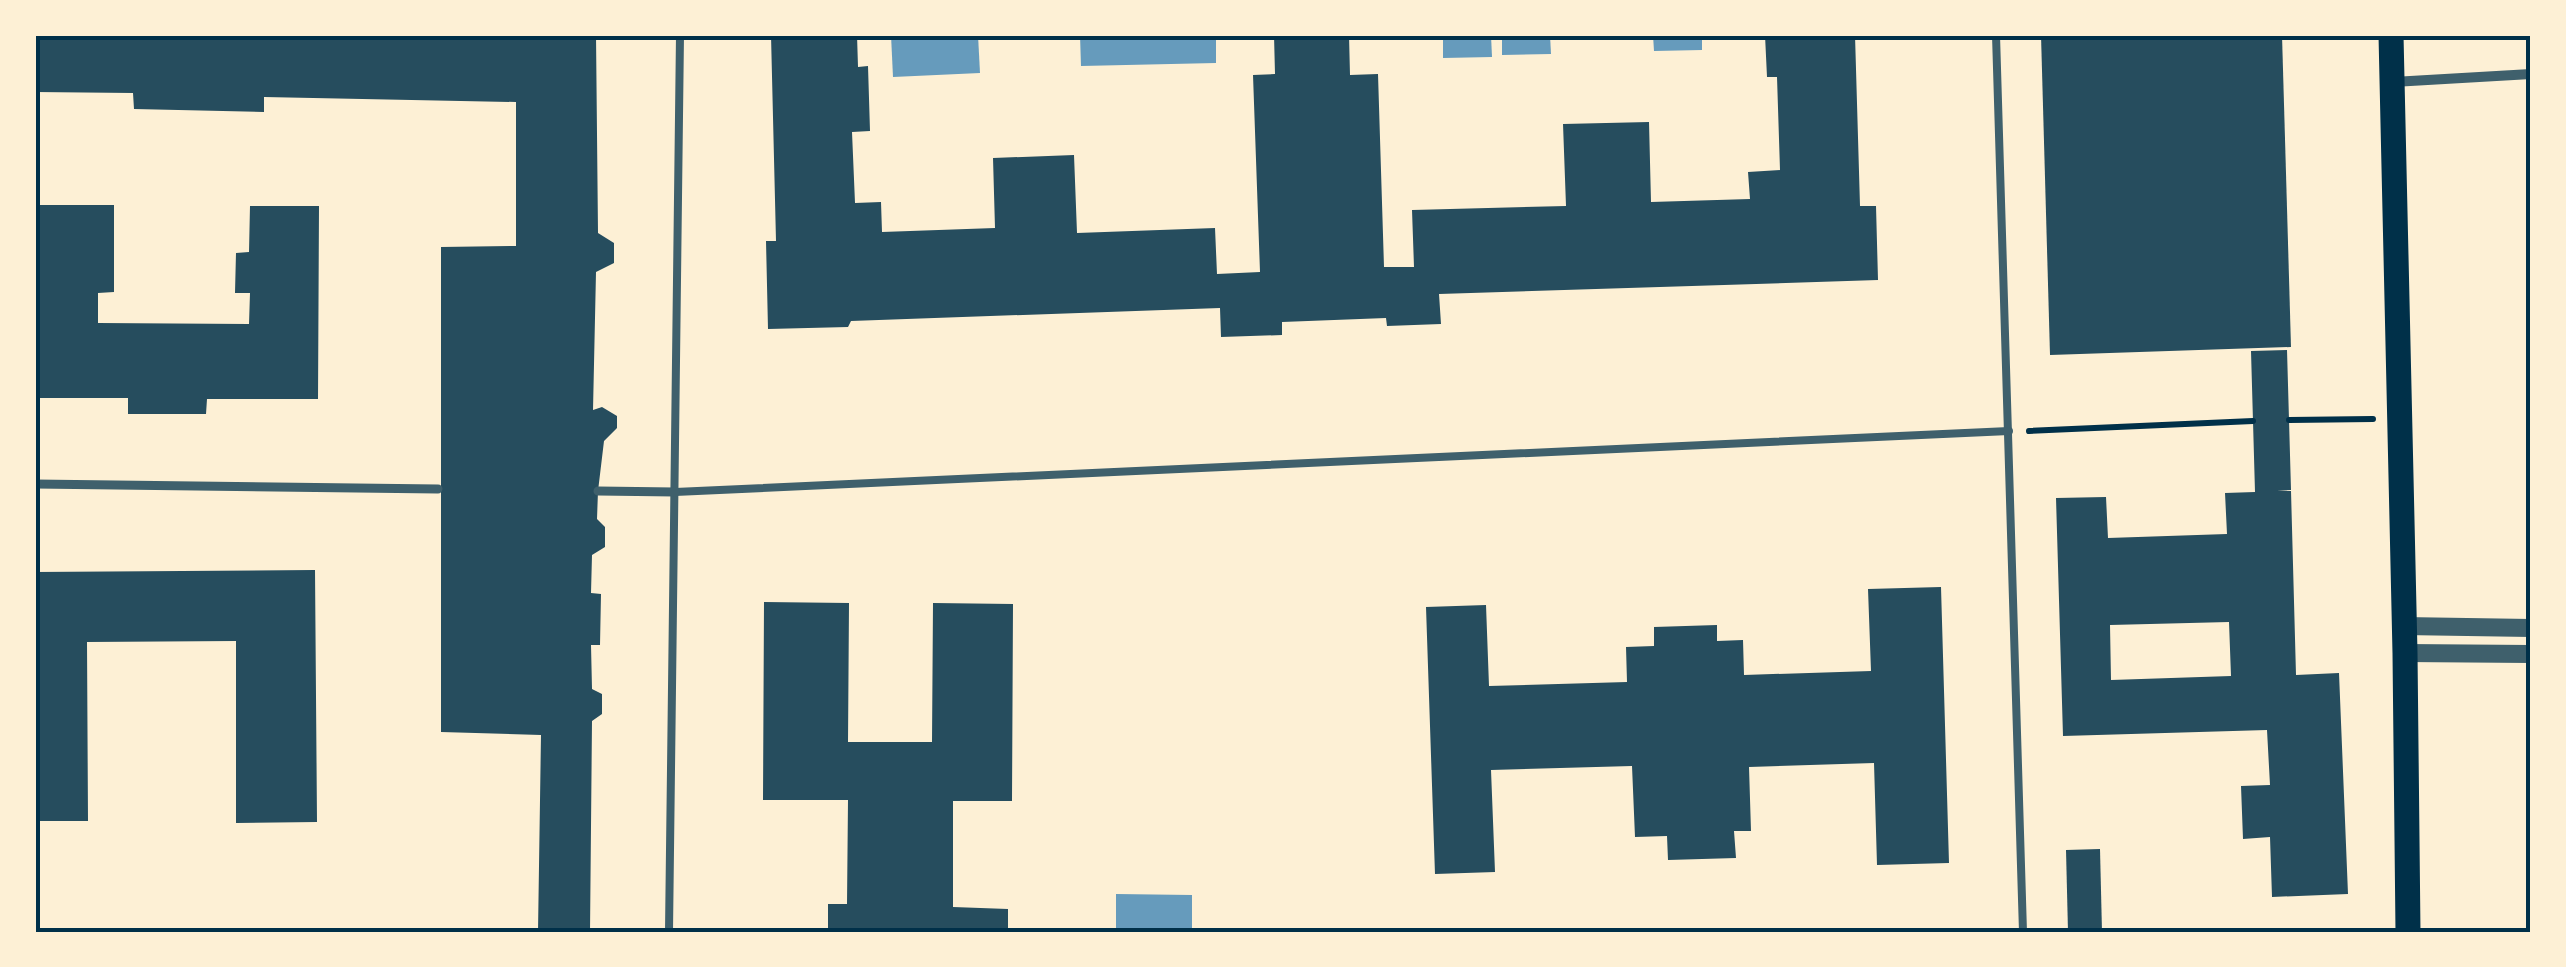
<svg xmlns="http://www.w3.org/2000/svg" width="2566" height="967" viewBox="0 0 2566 967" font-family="'Zilla Slab',serif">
<rect width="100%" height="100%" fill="#fdf0d5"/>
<g fill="#669bbc">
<polygon points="891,35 978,35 980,73 893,77"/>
<polygon points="1080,35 1216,35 1216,63 1081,66"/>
<polygon points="1443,35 1491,35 1492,57 1443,58"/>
<polygon points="1502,35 1550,35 1551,54 1502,55"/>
<polygon points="1653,35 1702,35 1702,50 1654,51"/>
<polygon points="1116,894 1192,895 1192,932 1116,932"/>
</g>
<g fill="#264d5e" fill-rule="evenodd">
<polygon points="35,35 596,35 598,233 614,243 614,263 596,272 593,410 602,407 617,416 617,428 604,441 598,491 597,519 605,527 605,547 592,555 591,593 601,594 600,645 591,645 592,689 602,694 602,714 592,721 590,932 538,932 541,735 441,732 441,247 516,246 516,102 264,97 264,112 134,109 133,93 35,92"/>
<polygon points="771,35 857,35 858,67 868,66 870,131 852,132 855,203 881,202 882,232 995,228 993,158 1074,155 1077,233 1215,228 1217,274 1260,272 1253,75 1275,74 1274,35 1349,35 1350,75 1378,74 1384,267 1414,267 1412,210 1566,206 1563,124 1649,122 1651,202 1750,199 1748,172 1780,170 1777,77 1767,77 1765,35 1855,35 1860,206 1876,206 1878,280 1439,294 1441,324 1387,326 1386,318 1282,322 1282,335 1221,337 1220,308 851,321 848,327 768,329 766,241 776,241"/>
<polygon points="2041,35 2282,35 2291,347 2050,355"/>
<polygon points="35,205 114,205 114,292 98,293 98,323 249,324 250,293 235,293 236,253 249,252 250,206 319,206 318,399 207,399 206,414 128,414 128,398 35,398"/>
<path d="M2287 350 2291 490H2277L2291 491 2296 675 2339 673 2348 894 2272 897 2270 837 2243 839 2241 786 2270 785 2267 730 2063 736 2056 498 2106 497 2108 538 2227 534 2225 493 2255 492 2251 351ZM2229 622 2231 676 2111 680 2110 625Z"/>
<polygon points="315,570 317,822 236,823 236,641 87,642 88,821 35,821 35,572"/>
<polygon points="1941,587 1949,863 1877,865 1874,763 1749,767 1751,831 1734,831 1736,858 1668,860 1667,836 1635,837 1632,766 1491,770 1495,872 1435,874 1426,607 1486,605 1489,686 1627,682 1626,647 1654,646 1654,627 1717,625 1717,641 1743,640 1744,675 1871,671 1868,589"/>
<polygon points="764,602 849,603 848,742 932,742 933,603 1013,604 1012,801 953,801 953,907 1008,909 1008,932 828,932 828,904 847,904 848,800 763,800"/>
<polygon points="2100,849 2102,932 2068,932 2066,850"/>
</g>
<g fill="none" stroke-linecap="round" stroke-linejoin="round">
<g stroke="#003049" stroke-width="6">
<polyline points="2289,420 2373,419"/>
<polyline points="2029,431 2253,421"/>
</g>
<g stroke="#3f606c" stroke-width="8">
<polyline points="1996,35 2023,932"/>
<polyline points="675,492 2009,431"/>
<polyline points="669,932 680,35"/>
</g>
<g stroke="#3f606c" stroke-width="9">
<polyline points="35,484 438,489"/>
<polyline points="598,491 675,492"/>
</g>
<polyline stroke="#3f606c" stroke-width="10" points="2393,82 2531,74"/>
<g stroke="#3f606c" stroke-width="18">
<polyline points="2403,626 2531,628"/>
<polyline points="2405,653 2531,654"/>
</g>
<polyline stroke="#003049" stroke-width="25" points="2391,35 2405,653 2408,932"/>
</g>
<rect width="2566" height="967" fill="none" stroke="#fdf0d5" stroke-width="75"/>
<rect x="38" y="38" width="2490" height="892" fill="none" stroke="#003049" stroke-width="4"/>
</svg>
